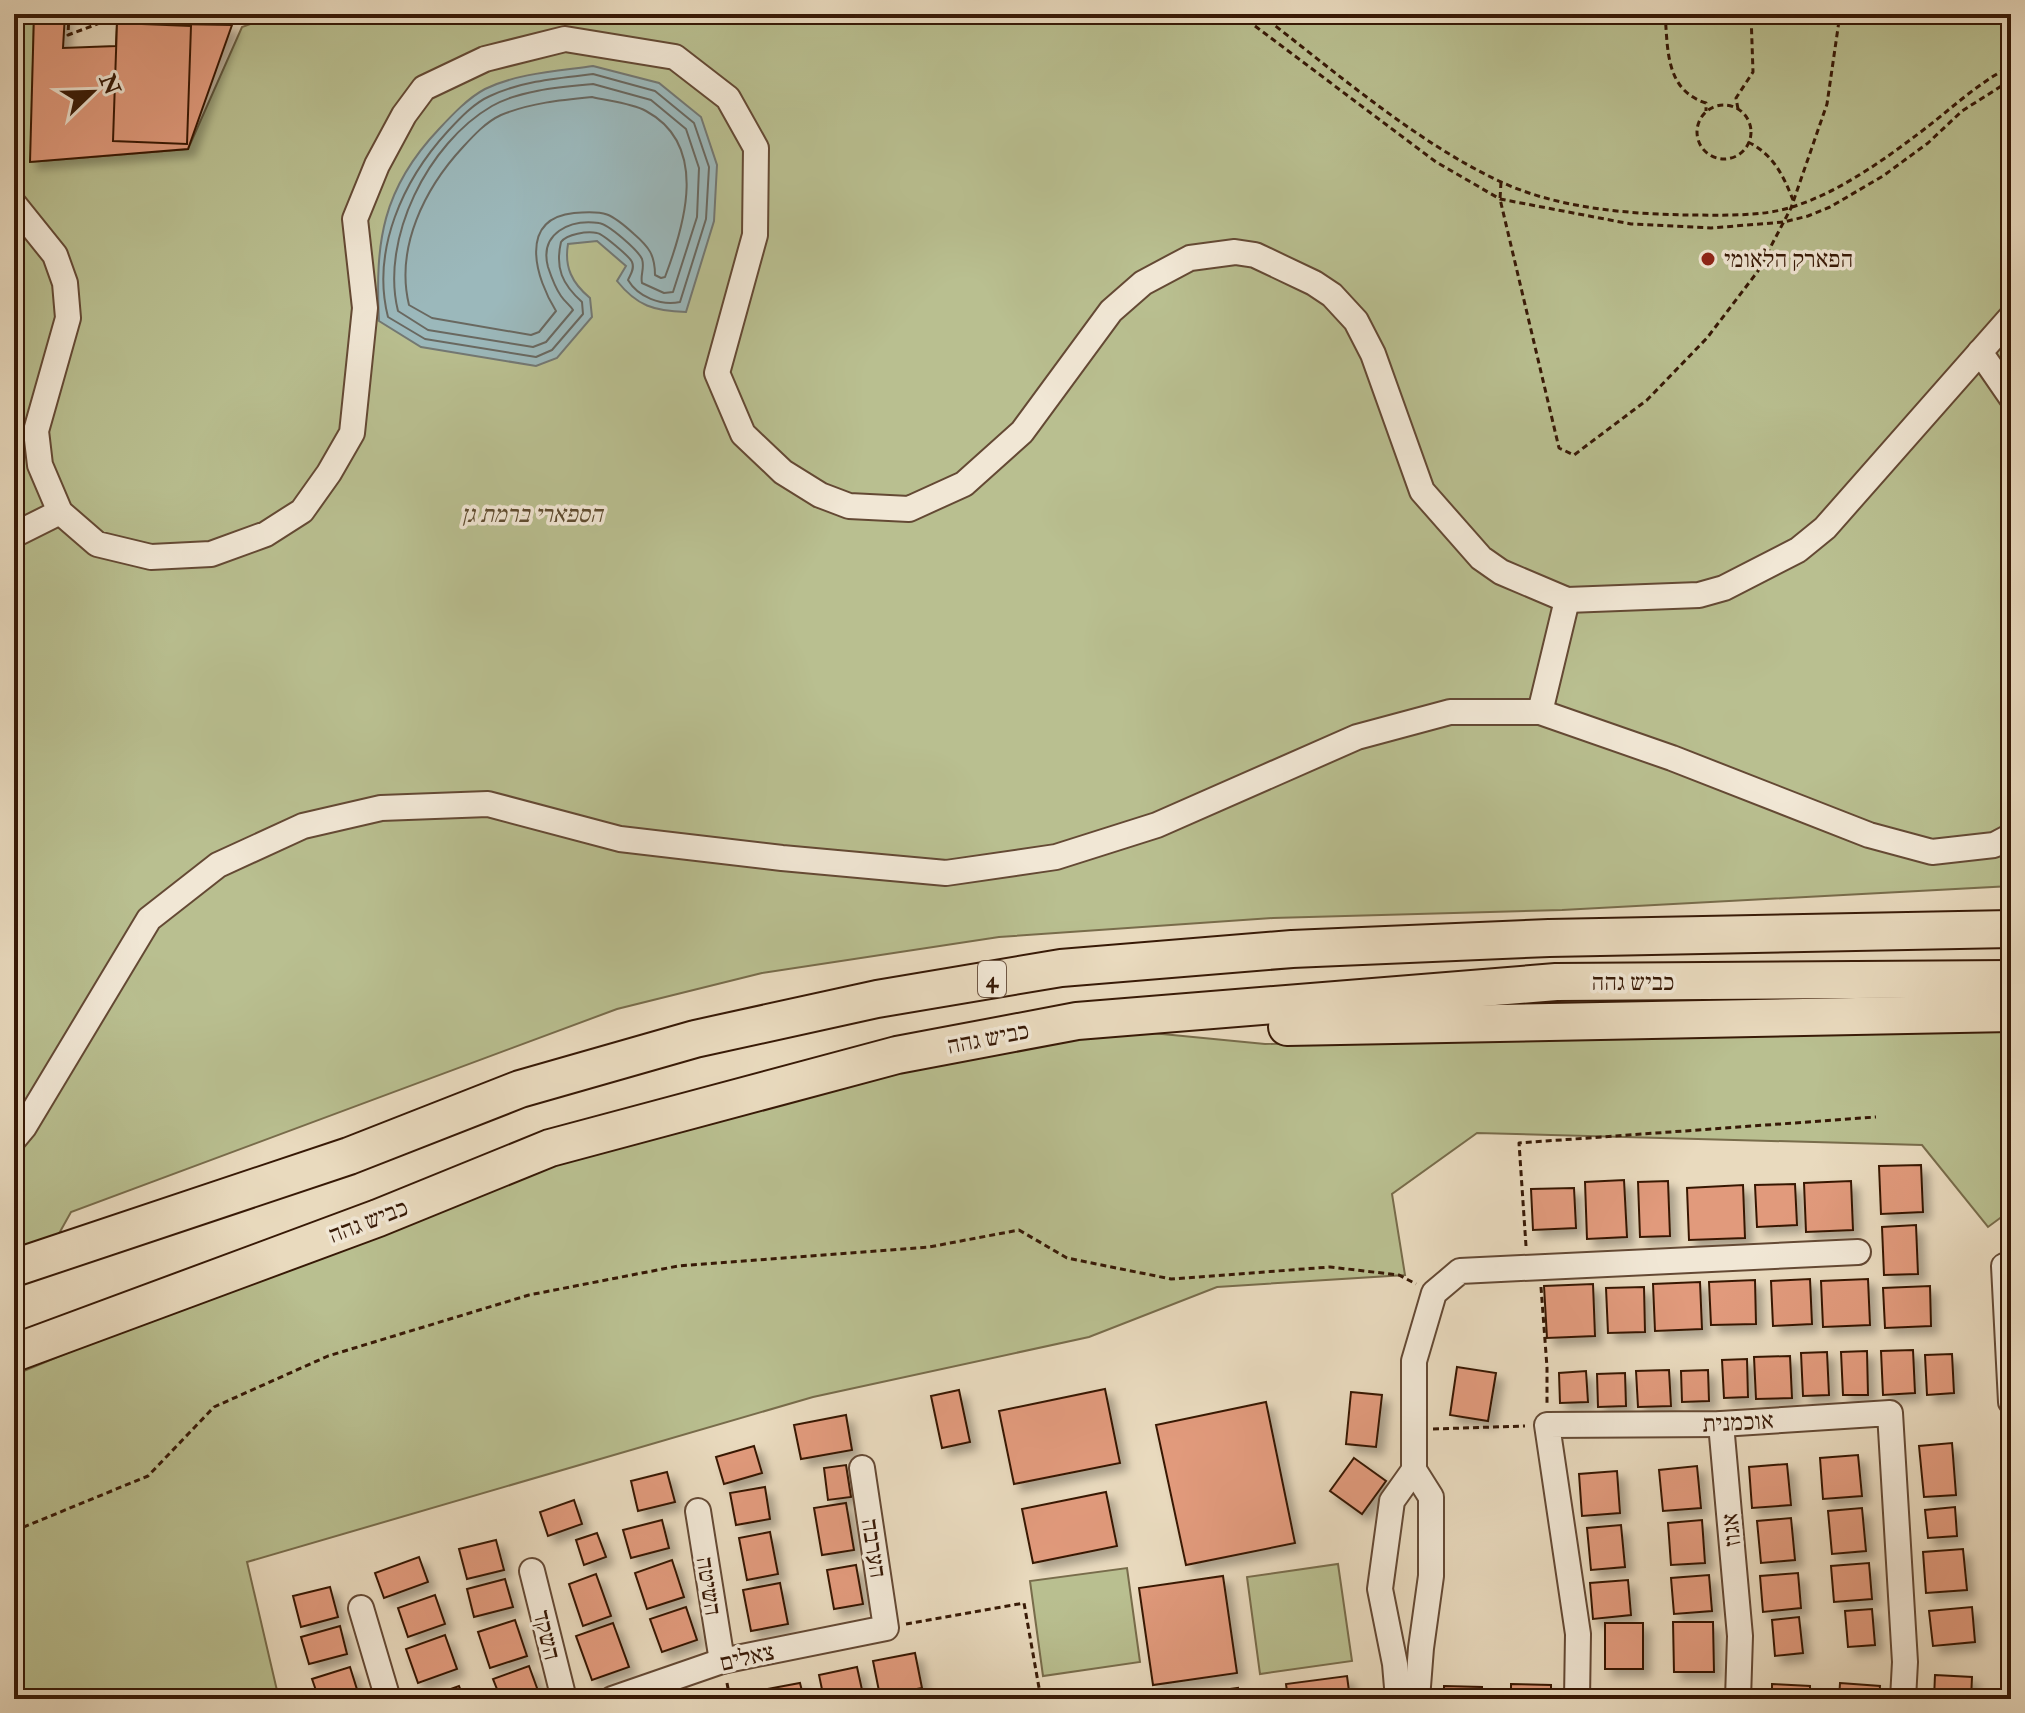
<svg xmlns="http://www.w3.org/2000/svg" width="2025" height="1713" viewBox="0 0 2025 1713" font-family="'IM FELL Double Pica','Frank Ruhl Libre',serif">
<defs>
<filter id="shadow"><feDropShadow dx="7" dy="7" stdDeviation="4" flood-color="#0004"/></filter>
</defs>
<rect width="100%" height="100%" fill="#e9dabe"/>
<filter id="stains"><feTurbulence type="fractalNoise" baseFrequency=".0025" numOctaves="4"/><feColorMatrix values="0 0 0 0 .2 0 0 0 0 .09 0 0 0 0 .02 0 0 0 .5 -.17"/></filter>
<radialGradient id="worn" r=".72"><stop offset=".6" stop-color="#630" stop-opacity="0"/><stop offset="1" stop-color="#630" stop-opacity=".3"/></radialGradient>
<g fill="#b9bf90" stroke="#786c4b" stroke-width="2">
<polygon points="14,14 34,14 31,162 188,149 242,27 278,14 2011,14 2011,886 1562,910 1273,918 999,937 762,973 617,1009 71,1212 56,1239 14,1255"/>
<polygon points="1926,1029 2011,1030 2011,1210 1988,1227 1922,1145 1477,1133 1392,1194 1405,1275 1217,1287 1089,1337 813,1397 247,1562 279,1699 14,1699 14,1375 314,1251 591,1146 1048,1038 1152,1033 1265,1044"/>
<polygon points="1338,1564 1352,1661 1260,1674 1247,1577"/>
<polygon points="1127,1568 1140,1662 1043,1676 1030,1581"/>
</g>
<path fill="#9bb8bb" stroke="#737873" stroke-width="2" d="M593 66 659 83 701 117 717 165 714 221 686 312C654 311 637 306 617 281L626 266 597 241 568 244C564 267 572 283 590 298L592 317 557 358 536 366 421 347 379 321C375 242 382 189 439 129 452 115 468 98 485 89 518 73 558 71 593 66Z"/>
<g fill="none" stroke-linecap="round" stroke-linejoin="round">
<g stroke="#696860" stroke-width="2">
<path d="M593 74 655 91 694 123 709 167 706 219 680 302C661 306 638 297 628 280 630 275 635 269 632 262 630 257 603 234 597 233 587 231 567 234 561 242 555 268 562 284 582 302L583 314 552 350 536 357 425 339 388 317C371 250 403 180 448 131 460 118 474 103 490 96 522 81 559 78 593 74Z"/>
<path d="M593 84 651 100 686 129 699 168 697 217 673 292 664 293 642 283C640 275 645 268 642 259 638 250 608 224 599 223 570 219 539 233 548 267 551 276 556 289 561 296 565 302 570 305 573 310L546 342 533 347 428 330 398 311C380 239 428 143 492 106 520 90 561 87 593 84Z"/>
<path d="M592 97C608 101 631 103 646 111 709 145 685 224 665 277L661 278 655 275C655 255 649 247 634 234 611 213 605 210 574 213 517 219 536 279 556 311L539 332 531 335 432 318 409 305C395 247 425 188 463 147 474 135 486 122 501 115 530 103 561 100 592 97Z"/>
</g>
</g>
<g fill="#e19a7c" stroke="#371906" stroke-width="2" filter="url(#shadow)">
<polygon points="34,14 65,14 63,48 116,46 117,23 232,25 188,149 30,162"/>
<polygon points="152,14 179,14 180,16 154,22"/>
<polygon points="117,23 191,26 187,144 113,141"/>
<polygon points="1921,1165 1923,1212 1881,1214 1879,1166"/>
<polygon points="1624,1180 1627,1237 1587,1239 1585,1182"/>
<polygon points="1668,1181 1670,1236 1640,1237 1638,1182"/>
<polygon points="1851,1181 1853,1230 1806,1232 1804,1183"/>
<polygon points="1795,1184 1797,1225 1757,1227 1755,1185"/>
<polygon points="1743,1185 1745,1238 1689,1240 1687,1188"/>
<polygon points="1574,1188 1576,1228 1533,1230 1531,1189"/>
<polygon points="1916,1225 1918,1274 1884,1275 1882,1227"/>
<polygon points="1810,1279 1812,1324 1773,1326 1771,1281"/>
<polygon points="1868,1279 1870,1325 1823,1327 1821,1281"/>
<polygon points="1755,1280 1756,1324 1711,1325 1709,1282"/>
<polygon points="1700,1282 1702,1329 1655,1331 1653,1284"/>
<polygon points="1593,1284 1595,1336 1547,1338 1544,1286"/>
<polygon points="1930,1286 1931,1326 1885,1328 1883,1288"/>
<polygon points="1644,1287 1645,1332 1608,1333 1606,1288"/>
<polygon points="1913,1350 1915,1393 1883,1395 1881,1351"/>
<polygon points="1867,1351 1868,1395 1843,1395 1841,1352"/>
<polygon points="1827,1352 1829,1395 1803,1396 1801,1353"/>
<polygon points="1952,1354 1954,1393 1927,1395 1925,1355"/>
<polygon points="1790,1356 1792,1398 1756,1399 1754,1357"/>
<polygon points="1747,1359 1748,1397 1724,1398 1722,1360"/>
<polygon points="1457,1367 1496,1373 1488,1421 1450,1415"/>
<polygon points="1669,1370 1671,1406 1638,1407 1636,1371"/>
<polygon points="1708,1370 1709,1401 1682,1402 1681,1371"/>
<polygon points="1586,1371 1588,1402 1560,1403 1559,1373"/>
<polygon points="1625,1373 1626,1406 1598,1407 1597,1374"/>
<polygon points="1105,1389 1120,1463 1014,1484 999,1411"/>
<polygon points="959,1390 970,1442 942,1448 931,1396"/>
<polygon points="1351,1392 1382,1395 1376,1447 1346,1444"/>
<polygon points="1266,1402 1295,1543 1186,1565 1156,1425"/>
<polygon points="846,1415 852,1450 801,1459 794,1425"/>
<polygon points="1952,1443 1956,1495 1924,1497 1919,1446"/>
<polygon points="754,1446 762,1473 724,1484 716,1457"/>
<polygon points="1858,1455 1862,1496 1823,1499 1820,1458"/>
<polygon points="1354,1458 1386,1481 1362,1514 1330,1491"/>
<polygon points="1787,1464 1791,1505 1752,1508 1749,1467"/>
<polygon points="846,1465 851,1497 828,1500 824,1468"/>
<polygon points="1697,1466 1701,1508 1663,1511 1659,1470"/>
<polygon points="1617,1471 1620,1513 1582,1516 1579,1474"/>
<polygon points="667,1472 675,1502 638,1511 631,1481"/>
<polygon points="765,1487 770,1519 736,1525 730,1493"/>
<polygon points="1106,1492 1117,1546 1033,1563 1022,1509"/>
<polygon points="574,1500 582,1524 548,1536 540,1512"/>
<polygon points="846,1503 854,1550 822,1555 814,1508"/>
<polygon points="1955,1507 1957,1536 1928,1538 1925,1510"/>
<polygon points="1862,1508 1866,1551 1832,1554 1828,1511"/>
<polygon points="1791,1518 1795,1560 1761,1563 1757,1521"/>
<polygon points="662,1520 669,1548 631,1558 623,1530"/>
<polygon points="1702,1520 1705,1563 1671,1565 1668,1523"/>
<polygon points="1621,1525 1625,1567 1591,1570 1587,1528"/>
<polygon points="770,1532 778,1574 747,1580 739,1538"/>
<polygon points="597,1533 606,1557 584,1565 576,1540"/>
<polygon points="496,1540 504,1570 467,1579 459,1549"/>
<polygon points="1963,1549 1967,1590 1926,1593 1923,1552"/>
<polygon points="419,1557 428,1582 384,1598 375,1573"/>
<polygon points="672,1560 684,1597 647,1609 635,1573"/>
<polygon points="1869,1563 1872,1599 1834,1602 1831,1566"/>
<polygon points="856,1565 863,1604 834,1609 827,1570"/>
<polygon points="1798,1573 1801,1608 1763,1612 1760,1576"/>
<polygon points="596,1574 611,1616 583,1626 569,1584"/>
<polygon points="1709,1575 1712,1611 1674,1614 1671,1578"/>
<polygon points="1223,1576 1237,1673 1153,1685 1139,1588"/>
<polygon points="505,1579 513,1607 474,1617 467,1589"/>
<polygon points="1628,1580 1631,1615 1593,1619 1590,1583"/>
<polygon points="780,1583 788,1624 751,1631 743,1590"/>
<polygon points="330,1587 338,1617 301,1627 293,1596"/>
<polygon points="435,1595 445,1624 408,1637 398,1608"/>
<polygon points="686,1607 697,1640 662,1652 650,1619"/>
<polygon points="1972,1607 1975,1642 1933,1646 1929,1611"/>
<polygon points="1872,1609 1875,1645 1848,1647 1845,1611"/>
<polygon points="1799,1617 1803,1653 1775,1656 1772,1620"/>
<polygon points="515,1620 527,1656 490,1668 478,1632"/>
<polygon points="1673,1622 1713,1622 1714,1672 1674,1672"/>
<polygon points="613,1623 629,1667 592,1680 576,1636"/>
<rect x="1605" y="1623" width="38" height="46"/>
<polygon points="340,1626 347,1654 309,1664 301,1637"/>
<polygon points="445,1635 457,1669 418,1683 406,1649"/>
<polygon points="915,1653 922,1688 880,1696 873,1661"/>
<polygon points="529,1666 541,1699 501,1699 493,1679"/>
<polygon points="350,1667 360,1699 319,1699 312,1679"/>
<polygon points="857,1667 864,1699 824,1699 819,1675"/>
<polygon points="1935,1675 1972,1677 1971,1699 1934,1699"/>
<polygon points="1347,1676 1350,1699 1288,1699 1286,1684"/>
<polygon points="800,1683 804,1699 764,1699 762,1690"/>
<polygon points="1840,1683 1880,1686 1879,1699 1839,1699"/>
<polygon points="1511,1684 1551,1685 1551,1699 1511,1699"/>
<polygon points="1772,1684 1810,1686 1810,1699 1772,1699"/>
<polygon points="459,1686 464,1699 423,1699"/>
<polygon points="1444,1686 1482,1687 1482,1699 1444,1699"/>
<polygon points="1238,1688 1239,1699 1201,1699 1200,1693"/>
<polygon points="1678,1691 1718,1692 1718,1699 1678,1699"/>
<polygon points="1611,1693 1648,1694 1648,1699 1611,1699"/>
</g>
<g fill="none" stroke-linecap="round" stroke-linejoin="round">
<defs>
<g id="minor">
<polyline points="14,204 55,255 65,283 68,318 36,431 40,465 60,512 97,544 151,557 211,554 266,534 302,511 329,473 352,433 365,308 355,219 377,165 404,115 424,88 485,59 565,39 675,57 728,98 756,148 755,235 717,373 743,434 783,472 820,495 849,506 909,509 964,484 1022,432 1111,311 1143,283 1190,258 1235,252 1255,255 1314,283 1332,295 1356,321 1373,354 1422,491 1481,558 1501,572 1567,600 1699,595 1724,588 1798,550 1825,528 2011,317"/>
<polyline points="1980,352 2011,397"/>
<polyline points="14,535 60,512"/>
<polyline points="1540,712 1567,600"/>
<polyline points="14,1139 24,1127 149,919 218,865 303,826 381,808 488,804 620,839 782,858 946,873 1056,857 1157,825 1357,737 1450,712 1540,712 1672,758 1869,835 1932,852 1994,845 2011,836"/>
<polyline points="2011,1263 2004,1266 2011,1402"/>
<polyline points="1721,1424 1740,1636 1738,1699"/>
<polyline points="698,1511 722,1661"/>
<polyline points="532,1571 564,1699"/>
<polyline points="361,1608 388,1699"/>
<polyline points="612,1699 722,1661 886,1628 862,1468"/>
<polyline points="1398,1699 1395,1664 1380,1589 1392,1501 1414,1470"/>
<polyline points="1417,1699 1421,1648 1431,1576 1431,1497 1414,1470 1414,1361 1434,1293 1460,1271 1858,1252"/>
<polyline points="1577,1699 1578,1634 1547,1425 1721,1424 1890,1413 1905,1662 1903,1699"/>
</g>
<g id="highway">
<polyline points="1287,1027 2011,1013"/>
<polyline points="14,1268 349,1156 520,1089 695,1039 877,999 1061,968 1292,949 1549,938 2011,929"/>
<polyline points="14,1353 378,1218 550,1148 897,1055 1077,1021 1556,982 2011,979"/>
</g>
</defs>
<use href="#minor" stroke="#644934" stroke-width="28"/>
<use href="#highway" stroke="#371906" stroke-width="40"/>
<g stroke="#371906" stroke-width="3" stroke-dasharray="6 4" stroke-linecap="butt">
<polyline points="69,14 68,35 124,14"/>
<polyline points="199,14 202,23 234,14"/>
<polyline points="1239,14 1436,162 1500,199 1631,224 1711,228 1784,222 1808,216 1830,207 1883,176 1928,143 1962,111 2011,80"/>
<path d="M1260 14C1333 70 1416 142 1499 181 1556 208 1626 214 1689 215 1720 215 1762 217 1792 207 1837 193 1881 162 1918 134 1949 111 1976 84 2011 66"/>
<path d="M1665 14C1668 49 1665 90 1706 103V111"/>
<circle cx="1724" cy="132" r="27"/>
<polyline points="1738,109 1736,98 1753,72 1751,14"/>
<path d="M1748 142C1773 154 1783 175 1793 200"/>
<polyline points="1501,182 1500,199 1559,448 1574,455 1647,400 1707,338 1758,271 1791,208 1827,104 1840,14"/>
<polyline points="1526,1246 1519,1143 1876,1117"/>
<polyline points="1541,1287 1547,1367 1547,1403"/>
<polyline points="1433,1429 1525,1426"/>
<polyline points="14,1531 148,1476 214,1407 328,1356 529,1295 678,1266 929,1247 1019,1230 1067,1258 1171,1279 1330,1267 1399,1275 1416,1284"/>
<polyline points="906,1624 1024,1603 1041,1699"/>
<polyline points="727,1683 730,1699"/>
</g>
<use href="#minor" stroke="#f1e7d5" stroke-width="24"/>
<use href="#highway" stroke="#e9dabe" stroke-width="36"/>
</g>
<circle fill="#8f2418" stroke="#f1e7d5" stroke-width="3" cx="1708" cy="259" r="8"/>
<g text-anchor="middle" stroke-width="7" stroke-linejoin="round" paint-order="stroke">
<rect fill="#f1e7d5" stroke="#6f5744" stroke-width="2" x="978" y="961" width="28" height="36" rx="6"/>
<g font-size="22" font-weight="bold" fill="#371906">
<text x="992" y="987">4</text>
</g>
<g font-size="24" fill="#371906" stroke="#f1e7d5" text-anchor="start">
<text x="1724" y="267">הפארק הלאומי</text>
</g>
<g font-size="24" font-style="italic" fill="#5e4b2f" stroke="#f1e7d5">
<text x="532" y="522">הספארי ברמת גן</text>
</g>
<g font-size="24" fill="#371906" stroke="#f1e7d5">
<text x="1633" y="990">כביש גהה</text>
<text transform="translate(988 1038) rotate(-11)" y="8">כביש גהה</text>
<text transform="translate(368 1221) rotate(-21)" y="8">כביש גהה</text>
<text transform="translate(1738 1422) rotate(-3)" y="8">אוכמנית</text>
<text transform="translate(1731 1530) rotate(-95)" y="8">אגוז</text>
<text transform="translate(874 1548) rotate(81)" y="8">הערבה</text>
<text transform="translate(709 1586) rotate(81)" y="8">השיטה</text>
<text transform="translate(547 1635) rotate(76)" y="8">השקד</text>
<text transform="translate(747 1657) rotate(-13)" y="8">צאלים</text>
</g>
</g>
<rect width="2025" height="1713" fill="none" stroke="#e9dabe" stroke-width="48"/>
<rect x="16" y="16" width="1993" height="1681" fill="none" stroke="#371906" stroke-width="4"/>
<rect x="24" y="24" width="1977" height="1665" fill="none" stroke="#371906" stroke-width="2"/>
<g transform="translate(92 92) rotate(67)" stroke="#f1e7d5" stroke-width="6" paint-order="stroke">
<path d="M0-6L14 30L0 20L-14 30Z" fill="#371906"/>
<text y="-12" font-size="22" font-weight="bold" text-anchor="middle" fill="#371906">N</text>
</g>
<rect width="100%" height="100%" filter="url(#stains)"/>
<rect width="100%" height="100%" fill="url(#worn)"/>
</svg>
